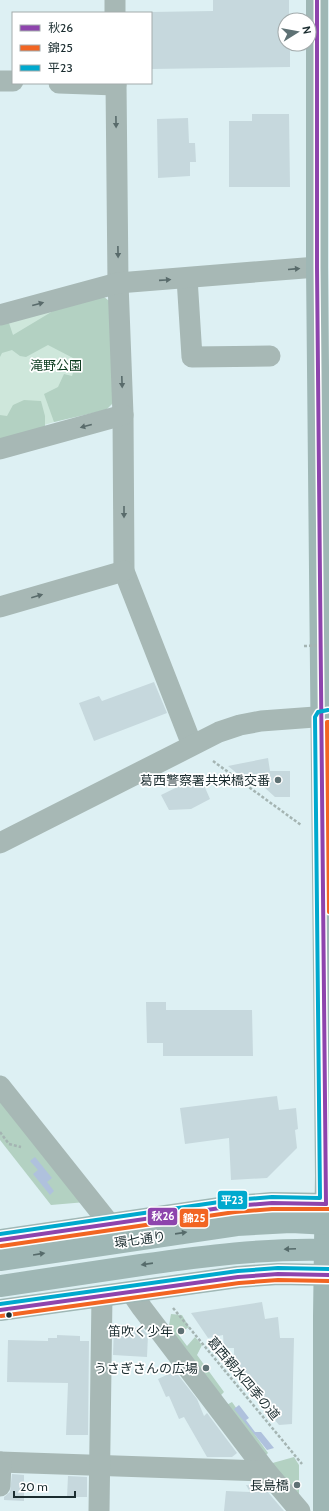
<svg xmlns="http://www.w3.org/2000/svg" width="329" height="1511" viewBox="0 0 329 1511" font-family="Cabin,'Noto Sans JP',sans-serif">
<rect width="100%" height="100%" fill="#ddf0f3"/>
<polygon fill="#cee7db" points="101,296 105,407 0,438 0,325"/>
<g fill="#b3d1c2">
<polygon points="100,294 112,303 115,401 106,410 54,422 44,394 58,387 64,374 72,376 76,363 73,358 48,345 26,357 20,356 12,350 2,353 0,357 0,320 9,323 13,335 63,305"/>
<polygon points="24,400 41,401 45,416 45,427 0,440 0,415 7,416 13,405"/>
<polygon points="0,1093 86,1202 51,1205 0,1140"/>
<polygon points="171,1314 182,1315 189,1327 178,1334 187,1346 195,1337 202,1345 197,1355 224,1392 215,1401 167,1337"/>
<polygon points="232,1402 268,1453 261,1460 223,1407"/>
<polygon points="294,1457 299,1465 299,1496 269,1464"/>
</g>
<g fill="#afc1dd">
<polygon points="35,1157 52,1178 47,1182 54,1191 50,1195 33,1174 38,1170 30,1161"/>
<polygon points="239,1405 249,1418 246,1420 255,1432 261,1432 274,1448 267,1450 234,1409"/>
</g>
<g fill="#c6d8dd">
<polygon points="213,0 289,0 289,20 285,20 285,44 290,44 290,67 151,69 151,12 213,11"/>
<polygon points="252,114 289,114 290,187 229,187 229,121 252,121"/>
<polygon points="188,118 189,143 195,143 196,162 190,162 190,176 158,178 157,119"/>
<polygon points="154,682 167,713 94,741 79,703 99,696 102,701"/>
<polygon points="268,758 270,771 290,771 290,797 275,797 254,778 250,784 228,766"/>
<polygon points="200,776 210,799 191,809 169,810 161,795"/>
<polygon points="146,1002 166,1002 166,1010 252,1010 253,1056 163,1056 163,1043 147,1043"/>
<polygon points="277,1096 279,1110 296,1108 298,1129 295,1130 297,1148 267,1178 231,1180 229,1138 185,1144 180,1108"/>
<polygon points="262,1302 265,1319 278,1317 280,1338 294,1338 292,1424 279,1425 237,1374 237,1369 234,1369 234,1348 224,1348 223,1335 208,1338 191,1313"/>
<polygon points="114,1327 142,1328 148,1335 147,1357 113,1355"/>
<polygon points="57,1335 80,1336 80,1341 89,1341 88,1435 66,1435 68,1383 7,1382 8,1340 48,1341 48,1338 57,1338"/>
<polygon points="175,1371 197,1399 204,1416 207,1413 237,1453 232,1457 207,1457 184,1417 179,1419 169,1396 166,1397 158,1379"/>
<polygon points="12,1474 24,1475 24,1501 4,1500 4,1497 10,1492"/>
<polygon points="68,1476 87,1477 87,1497 67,1497"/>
<polygon points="257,1483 260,1483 284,1511 224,1511 226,1491 250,1492 246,1485 257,1486"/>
</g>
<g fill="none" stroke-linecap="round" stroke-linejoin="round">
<g stroke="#a4b4b2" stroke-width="2.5" stroke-dasharray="3 2" stroke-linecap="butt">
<polyline points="213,761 301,825"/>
<polyline points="0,1132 9,1144 21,1147"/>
<polyline points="173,1308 302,1464"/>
</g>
<g stroke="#a7b8b5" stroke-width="21">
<polyline points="115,0 115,13"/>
<polyline points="0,81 13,81"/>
<polyline points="59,83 116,85"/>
<polyline points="116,83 118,283 123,415 124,571 192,745"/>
<polyline points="187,278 192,357 270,356"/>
<polyline points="0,315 118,283 317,267"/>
<polyline points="0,449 123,415"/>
<polyline points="0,607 124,571"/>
<polyline points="0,843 219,732 240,725 261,721 329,716"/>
<polyline points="0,1086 109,1223"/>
<polyline points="131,1292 142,1308 266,1471 300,1511"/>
<polyline points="0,1462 266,1471"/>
<polyline points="0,1486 1,1462"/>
<polyline points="99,1511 102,1296"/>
</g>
<g stroke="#9fb7b5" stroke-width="22">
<polyline points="317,0 317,267 326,1176 324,1317 324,1511"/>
<polyline points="0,1240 234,1206 272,1203 329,1204"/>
<polyline points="0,1310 238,1277 278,1274 329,1275"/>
</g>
<polyline stroke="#a4b4b2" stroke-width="2.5" stroke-dasharray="3 2" stroke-linecap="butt" points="304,646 329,645"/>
<g stroke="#9fb7b5" stroke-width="22">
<polyline points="0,1260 237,1225 291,1222 329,1224"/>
<path d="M0 1286C47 1279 94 1272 141 1265 204 1256 266 1248 329 1250"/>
</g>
<defs>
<g id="bus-1">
<polyline points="317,0 317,267 326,1204"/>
<polyline points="0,1240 234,1206 272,1203 326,1204"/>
<polyline points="0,1310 238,1277 278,1274 329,1275"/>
</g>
<g id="bus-2">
<polyline points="329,722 327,722 329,912"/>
<polyline points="1,1246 235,1212 272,1209 329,1209"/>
<polyline points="1,1316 239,1283 278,1280 329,1281"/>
</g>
<g id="bus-3">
<polyline points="0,1234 233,1200 272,1197 320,1198 315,717 318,712 328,710"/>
<polyline points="0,1304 238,1271 278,1268 329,1269"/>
</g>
</defs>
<use href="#bus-1" stroke="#fff" stroke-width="7"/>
<use href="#bus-2" stroke="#fff" stroke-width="7"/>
<use href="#bus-3" stroke="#fff" stroke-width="7"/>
<use href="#bus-1" stroke="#8e44ad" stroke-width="4"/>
<use href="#bus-2" stroke="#f26522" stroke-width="4"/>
<use href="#bus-3" stroke="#00a9ce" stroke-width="4"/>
</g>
<defs><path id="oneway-solid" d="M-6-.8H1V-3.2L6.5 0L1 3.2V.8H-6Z"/></defs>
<g fill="#596b6b">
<use href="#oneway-solid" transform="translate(116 122) rotate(89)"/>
<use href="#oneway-solid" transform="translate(118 252) rotate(89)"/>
<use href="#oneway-solid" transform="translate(294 269) rotate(-5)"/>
<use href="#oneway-solid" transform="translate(165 280) rotate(-4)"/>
<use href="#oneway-solid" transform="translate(38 304) rotate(-15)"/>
<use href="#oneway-solid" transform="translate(122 382) rotate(88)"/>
<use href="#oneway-solid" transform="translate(86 426) rotate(165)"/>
<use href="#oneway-solid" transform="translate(124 512) rotate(90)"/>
<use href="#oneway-solid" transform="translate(37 596) rotate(-16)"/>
</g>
<g fill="#566b6b">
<use href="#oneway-solid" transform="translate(181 1233) rotate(-8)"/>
<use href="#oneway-solid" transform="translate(290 1249) rotate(177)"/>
<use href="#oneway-solid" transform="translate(39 1254) rotate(-9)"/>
<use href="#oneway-solid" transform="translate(147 1264) rotate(172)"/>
</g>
<g fill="#5e7174" stroke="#fff" stroke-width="1.5">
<circle cx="278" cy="780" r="4"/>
<circle cx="181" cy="1331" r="4"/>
<circle cx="206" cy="1368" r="4"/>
<circle cx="297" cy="1485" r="4"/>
</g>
<circle fill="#1a2c2f" stroke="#fff" stroke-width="1.5" cx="9" cy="1315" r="3.5"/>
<g text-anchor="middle" stroke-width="3.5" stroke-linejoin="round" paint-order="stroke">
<g font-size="13" fill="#08381b" stroke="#fff">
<text x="56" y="370">滝野公園</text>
</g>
<g font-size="13" fill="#1a2c2f" stroke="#fff" text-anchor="end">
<text x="270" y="785">葛西警察署共栄橋交番</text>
<text x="173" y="1336">笛吹く少年</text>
<text x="198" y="1373">うさぎさんの広場</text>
<text x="289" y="1490">長島橋</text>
</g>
<g font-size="13" fill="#1a2c2f" stroke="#fff">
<text transform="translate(140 1239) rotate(-8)" y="5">環七通り</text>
<text transform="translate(244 1378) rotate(50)" y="5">葛西親水四季の道</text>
</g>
</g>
<g stroke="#fff" stroke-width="1.5">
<rect x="217" y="1190" width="31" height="20" rx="4" fill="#00a9ce"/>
<rect x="147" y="1207" width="31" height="19" rx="4" fill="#8e44ad"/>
<rect x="179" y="1208" width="30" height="20" rx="4" fill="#f26522"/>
</g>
<g font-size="11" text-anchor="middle" font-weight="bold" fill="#fff">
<text x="232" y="1204">平23</text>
<text x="163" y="1220">秋26</text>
<text x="194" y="1222">錦25</text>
</g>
<rect x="12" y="12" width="140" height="72" fill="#ffffff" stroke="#a3abac"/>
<rect x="20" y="25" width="20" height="6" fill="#8e44ad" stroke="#a3abac"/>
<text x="48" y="32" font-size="12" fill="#1a2c2f">秋26</text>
<rect x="20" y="45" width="20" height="6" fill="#f26522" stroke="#a3abac"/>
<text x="48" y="52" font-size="12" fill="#1a2c2f">錦25</text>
<rect x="20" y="65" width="20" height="6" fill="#00a9ce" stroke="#a3abac"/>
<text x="48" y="72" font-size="12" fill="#1a2c2f">平23</text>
<g transform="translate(297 32) rotate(79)"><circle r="19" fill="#ffffff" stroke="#a3abac"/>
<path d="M0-3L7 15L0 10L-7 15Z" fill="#5e7174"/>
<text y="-6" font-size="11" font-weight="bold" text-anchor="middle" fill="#1a2c2f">N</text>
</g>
<path d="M14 1491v6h61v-6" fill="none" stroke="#1a2c2f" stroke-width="2"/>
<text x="20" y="1491" font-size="12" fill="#1a2c2f" stroke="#ffffff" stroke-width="3" paint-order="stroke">20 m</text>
</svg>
